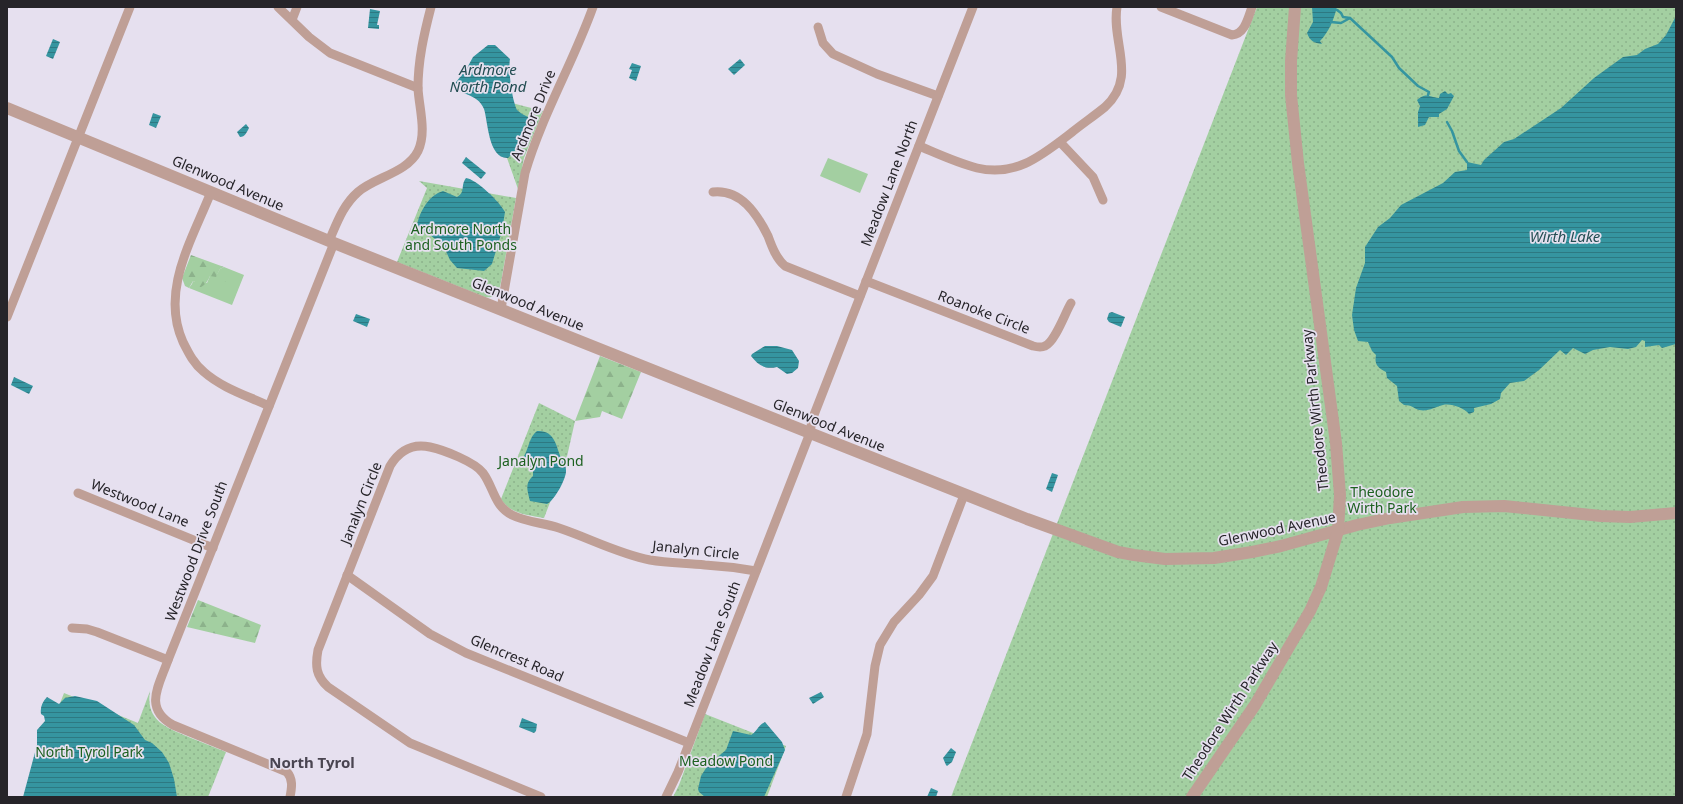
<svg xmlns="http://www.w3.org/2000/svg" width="1683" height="804" viewBox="0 0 1683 804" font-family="'Noto Sans',sans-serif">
<defs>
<pattern id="forest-firs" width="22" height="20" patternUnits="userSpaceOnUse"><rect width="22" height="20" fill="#a3cfa1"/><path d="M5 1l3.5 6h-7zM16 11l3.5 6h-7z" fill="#8cb28b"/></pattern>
<pattern id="park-dots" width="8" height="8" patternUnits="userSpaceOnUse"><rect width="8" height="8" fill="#a3cfa1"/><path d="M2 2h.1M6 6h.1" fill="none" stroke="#8cb28b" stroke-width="1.8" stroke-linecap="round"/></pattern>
<pattern id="water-rules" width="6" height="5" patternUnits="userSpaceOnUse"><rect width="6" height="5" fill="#3595a0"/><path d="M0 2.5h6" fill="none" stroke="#2d7982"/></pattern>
</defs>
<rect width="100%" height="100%" fill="#e6e0ef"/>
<g fill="#a3cfa1">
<polygon points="828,158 868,174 860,193 820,176"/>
<polygon points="224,267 244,275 232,305 189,288 192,284 193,281 195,282 207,283 210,276 216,276 220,269"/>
</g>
<g fill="url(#forest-firs)">
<path d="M191 255 224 267 220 269 216 277 210 276C207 283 204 286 197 289L195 287V282L193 281 189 288 185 286 182 278Z"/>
<circle cx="227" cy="277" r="5"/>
<polygon points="600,356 641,372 622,419 602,411 600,417 575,421"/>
<polygon points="198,600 261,625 255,643 187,627"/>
</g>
<g fill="url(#park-dots)">
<polygon points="1257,7 1676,7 1676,797 951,797"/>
<polygon points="485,96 543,111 524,158 518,189"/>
<path d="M419 181 516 198 501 282C499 291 497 299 485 297L397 262 427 188Z"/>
<path d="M539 403 575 421 566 461 544 518C528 515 510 514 501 499Z"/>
<path d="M150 691C145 722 168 728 191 738 203 743 214 747 226 752L208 797H24L64 693 138 723Z"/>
<polygon points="705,714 786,746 767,797 673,797 679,785"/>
</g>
<g fill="url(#water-rules)">
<path d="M1312 7H1337C1334 19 1329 32 1320 41L1322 44C1314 43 1310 41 1307 33L1313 22Z"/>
<polygon points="370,9 380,11 377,25 379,25 379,29 368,28"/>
<path d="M1676 16V344L1662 348 1659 345 1645 347V341L1642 340 1636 347 1628 349 1610 347 1593 350 1585 354 1573 348 1566 355 1560 350 1539 370 1524 381 1510 383 1501 393 1500 399 1491 404 1474 408V412L1469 414C1464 408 1451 403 1443 405 1435 407 1428 412 1419 410 1413 408 1412 405 1404 405L1399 401 1397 386 1387 378 1386 372C1378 368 1374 364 1376 355L1372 351 1368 342 1358 341 1354 330 1352 315 1356 288 1365 263V247L1378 227 1390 218 1401 205 1443 183 1455 172 1467 170V162L1481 165 1484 160 1504 142 1514 139 1561 108 1594 78 1623 57 1637 55 1645 49 1658 44 1666 35Z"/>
<polygon points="53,39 60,42 53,59 46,56"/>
<path d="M488 45H495L510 59C508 70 512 100 517 110 520 113 524 115 528 117 529 131 519 149 508 158 488 159 488 121 484 109 477 92 457 95 453 86L467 68 473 57Z"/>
<polygon points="740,59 745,65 734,75 728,69"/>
<polygon points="632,63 641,66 636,81 629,78 632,70 629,69"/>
<path d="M1445 91 1448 94 1451 93 1454 96 1447 109 1439 114V117H1429L1425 125 1418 127V112L1420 106 1417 100C1427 92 1428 97 1439 98L1440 94Z"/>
<polygon points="153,113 161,116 156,128 149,125"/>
<path d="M246 124 249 128C247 132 245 137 240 137L237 132Z"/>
<polygon points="466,157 486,173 481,179 462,163"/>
<path d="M466 178C476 179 500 202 505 212L502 231 492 264 484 271 457 268 450 260 443 245 417 225C420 211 429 195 443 191L457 197C466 192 460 186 466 178Z"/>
<polygon points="1112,312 1125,317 1121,327 1109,322 1107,319 1109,313"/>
<polygon points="356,314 370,319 367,327 353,321"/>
<path d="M765 346H777L792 350 799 361 798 368 792 373 787 374 777 367C765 370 758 365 751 356L752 354Z"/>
<polygon points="14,377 33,386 29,394 11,385"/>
<path d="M537 431C555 430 556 446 561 458 563 462 566 465 566 470 567 478 554 501 547 504L530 501C528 491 524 484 533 476V470L524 456C529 448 529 437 537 431Z"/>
<polygon points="1052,473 1058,475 1052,492 1046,489"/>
<polygon points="821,692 824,697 813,704 809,698"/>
<path d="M75 696 97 701 134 725 145 740 152 743 162 752 169 763 174 779 177 797H23L37 745V730L45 721 44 716 41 714C40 708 42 702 47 697L59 704 65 698Z"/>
<polygon points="522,718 537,724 536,731 534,733 519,727"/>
<path d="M765 722 782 742 785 750 764 797H705L699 792 698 789 701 776 708 765 726 750 733 731 751 735C757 732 757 726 765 722Z"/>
<polygon points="951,748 956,752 952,762 947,766 946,765 943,758"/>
<polygon points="931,788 938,791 936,797 927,797"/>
</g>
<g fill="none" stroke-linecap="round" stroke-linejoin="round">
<g stroke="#3595a0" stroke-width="2.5">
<polyline points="1337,10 1341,13 1343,17 1350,18"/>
<polyline points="1331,22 1341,23 1350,18 1392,57 1399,68 1418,86 1429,92 1428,95"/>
<polyline points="1447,122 1452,131 1459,151 1467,162"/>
</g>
<g stroke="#bf9f96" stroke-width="9">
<polyline points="278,7 309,37 330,53 418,88"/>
<path d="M1161 7 1232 35C1245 34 1248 18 1252 7"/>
<polyline points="292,20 297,7"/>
<polyline points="818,27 823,43 833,54 877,74 938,96"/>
<polyline points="1060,142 1093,177 1103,200"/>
<path d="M919 146C938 154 957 163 977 168 1016 177 1041 156 1071 133 1082 124 1094 116 1105 107 1138 77 1111 43 1117 7"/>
<path d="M211 192C192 240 160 291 183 342 189 354 194 364 204 372 222 388 248 396 269 406"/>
<path d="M713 192C741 189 757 214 768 236 772 247 776 258 785 266L860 296"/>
<path d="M329 241C337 223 343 205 358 192 375 177 407 173 418 151 427 132 419 108 418 88 418 60 424 34 431 7"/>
<path d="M866 281 1033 346C1037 347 1041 348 1045 346 1055 342 1065 313 1071 303"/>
<path d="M501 309 525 173C542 115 573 63 593 7"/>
<polyline points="7,317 130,7"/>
<polyline points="78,493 213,548"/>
<polyline points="347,575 430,634 466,653 689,743"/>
<polyline points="72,628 87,629 97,632 168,660"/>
<path d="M290 797C292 787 293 779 287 772L173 725C143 708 159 686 168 660L334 243"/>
<path d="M541 797 410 743 328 687C316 676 315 666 318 650L390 466C399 451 412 443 430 447 444 450 475 462 483 473 494 488 494 506 512 515 526 522 544 523 559 528 589 538 619 554 650 560 668 563 687 563 705 565 722 566 739 568 756 571"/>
<polyline points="666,797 678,772 810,433 812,420 973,7"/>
<polyline points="846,797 867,734 875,666 880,645 894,622 919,595 933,576 964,495"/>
</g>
<g stroke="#bf9f96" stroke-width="12">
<polyline points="7,108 334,243 810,433 1027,519 1118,552 1134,555 1165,559 1214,558 1252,552 1281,546 1357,525 1390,518 1463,507 1504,506 1601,516 1630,517 1676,513"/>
<polyline points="1192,797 1255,705 1310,611 1321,587 1338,531 1340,495 1336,443 1298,163 1291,95 1291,61 1295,7"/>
</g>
</g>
<g text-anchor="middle" stroke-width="3.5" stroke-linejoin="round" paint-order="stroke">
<g font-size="14" fill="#262429" stroke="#e6e0ef">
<text transform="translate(533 115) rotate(-68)" y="5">Ardmore Drive</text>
<text transform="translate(228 183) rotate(23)" y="5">Glenwood Avenue</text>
<text transform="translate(889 183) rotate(-69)" y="5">Meadow Lane North</text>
<text transform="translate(528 304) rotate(22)" y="5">Glenwood Avenue</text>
<text transform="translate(984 312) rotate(21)" y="5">Roanoke Circle</text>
<text transform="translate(1315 410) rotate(-96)" y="5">Theodore Wirth Parkway</text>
<text transform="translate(829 425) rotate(22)" y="5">Glenwood Avenue</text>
<text transform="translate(140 503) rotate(22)" y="5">Westwood Lane</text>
<text transform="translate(361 503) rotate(-68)" y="5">Janalyn Circle</text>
<text transform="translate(1277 529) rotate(-12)" y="5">Glenwood Avenue</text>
<text transform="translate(696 550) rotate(6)" y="5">Janalyn Circle</text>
<text transform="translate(196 551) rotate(-69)" y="5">Westwood Drive South</text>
<text transform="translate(712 644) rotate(-69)" y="5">Meadow Lane South</text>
<text transform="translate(517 658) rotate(23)" y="5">Glencrest Road</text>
<text transform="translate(1230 711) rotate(-57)" y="5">Theodore Wirth Parkway</text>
</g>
<g font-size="14" fill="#1d6120" stroke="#e6e0ef">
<text x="461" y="234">Ardmore North<tspan x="461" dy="16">and South Ponds</tspan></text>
<text x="541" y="466">Janalyn Pond</text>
<text x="1382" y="497">Theodore<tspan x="1382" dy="16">Wirth Park</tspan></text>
<text x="89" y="757">North Tyrol Park</text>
<text x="726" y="766">Meadow Pond</text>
</g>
<g font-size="15" font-style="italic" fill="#234d52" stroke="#e6e0ef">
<text x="488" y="75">Ardmore<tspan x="488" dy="17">North Pond</tspan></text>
<text x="1565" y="242">Wirth Lake</text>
</g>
<g font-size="15" font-weight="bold" fill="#4a4551" stroke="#e6e0ef">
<text x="312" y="768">North Tyrol</text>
</g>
</g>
<rect width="1683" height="804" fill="none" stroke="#262429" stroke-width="16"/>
</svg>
